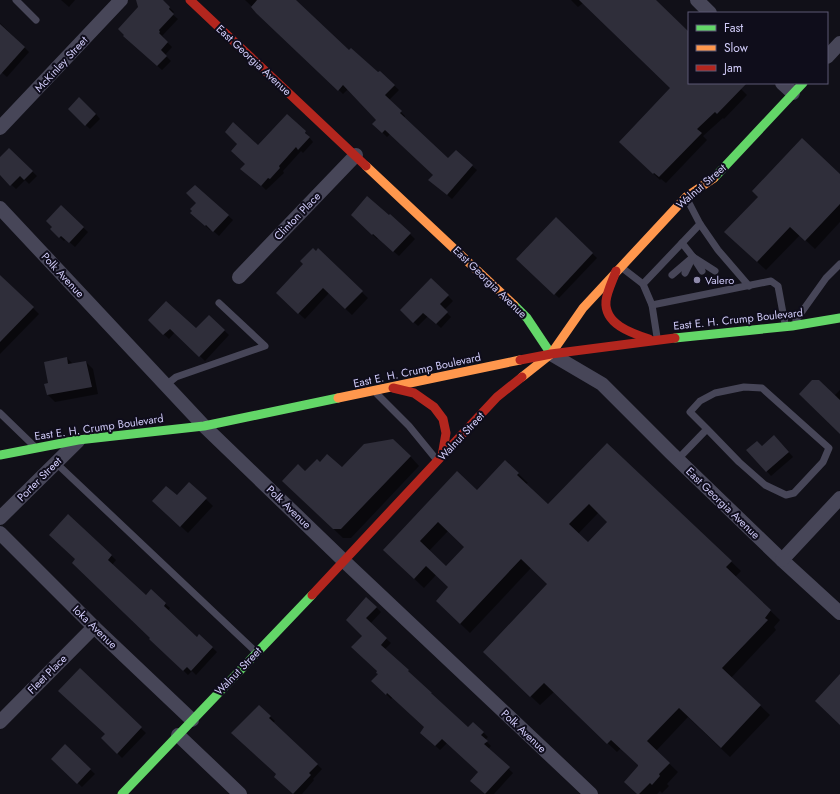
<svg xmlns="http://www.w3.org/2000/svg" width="840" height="794" viewBox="0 0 840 794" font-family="Jost,sans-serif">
<rect width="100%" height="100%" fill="#111018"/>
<g fill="#0007" fill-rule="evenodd">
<polygon points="61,0 75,0 69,7"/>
<polygon points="142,0 161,0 174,12 172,14 178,19 162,36 164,37 163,38 172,47 165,55 171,61 162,70 129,41"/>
<polygon points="245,0 295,0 349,51 378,74 380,72 399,90 389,100 405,116 404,118 448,160 472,166 477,170 452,199 434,184 434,175 390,134 387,137 374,124 378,120 348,89 343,94"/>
<polygon points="571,0 654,0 689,34 689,83 735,83 747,95 724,119 723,118 703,136 707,140 666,183 661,179 660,180 621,142 672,88 583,3 578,7"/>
<polygon points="0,23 29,52 7,77 0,71"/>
<polygon points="74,114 96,114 100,119 90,129"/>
<polygon points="305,132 313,142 303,153 301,151 283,171 284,173 266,190 257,181 256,182 242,169 258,147"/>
<polygon points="9,149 37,176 29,184 25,180 16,189 0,174 0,158"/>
<polygon points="840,175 840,222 815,249 800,235 766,270 735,241"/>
<polygon points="195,186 233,220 219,236 211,229 210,230 192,213 197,203"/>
<polygon points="61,207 88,232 75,247 66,239 64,241 56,234"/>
<polygon points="352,215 389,217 390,215 415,239 399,256 378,238 377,239"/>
<polygon points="556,219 597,258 559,298 518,259"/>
<polygon points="318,250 368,298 352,315 329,293 305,319 284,300"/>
<polygon points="0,275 39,314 0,354"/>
<polygon points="431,279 453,301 444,310 451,317 441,328 428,316 418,326 401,310"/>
<polygon points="209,316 229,335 205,361 175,332 169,339 149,320 196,330"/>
<polygon points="67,358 73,364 86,362 93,369 98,394 55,402 47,394 49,384"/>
<polygon points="840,390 840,433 834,396"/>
<polygon points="779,441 793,457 771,476 748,450 762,447"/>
<path d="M607 444 741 571 735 577 780 620 774 627 776 630 731 678 770 715 730 757 688 717 656 751 678 772 667 784 669 786 662 793 660 791 657 794H638L639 765 621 748 617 752 554 692 540 705 494 661 549 584 531 568 470 633 446 610 450 588 436 575 424 588 384 550 477 491 505 461 528 483 526 484 548 505ZM599 512 609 522 588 544 578 534ZM448 531 465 547 446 567 429 551Z"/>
<polygon points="410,456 419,466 351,538 343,538 293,490 305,473 320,463 342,469"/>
<polygon points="189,483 213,506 188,533 161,508 177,497"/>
<polygon points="69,515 116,560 112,565 146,597 151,591 170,608 168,611 197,638 199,635 217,652 196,675 192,671 188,675 151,639 151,638 76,559"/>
<polygon points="367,598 381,612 370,624 391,643 385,649 468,729 483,732 488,737 485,740 491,746 488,749 513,773 494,794 485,794 476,785 479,772 447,743 440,750 426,737 426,728 393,697 391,699 373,681 379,674 364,636"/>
<polygon points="80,670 146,733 122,758 102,738 106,734"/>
<polygon points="259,706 275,721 273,723 322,769 313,779 314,780 302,794 293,794 275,777 277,774"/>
<polygon points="65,746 95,774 82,787 52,759"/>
</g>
<g fill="#2f2e3a" fill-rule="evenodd">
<polygon points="136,0 163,0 170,7 169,9 174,14 159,30 160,32 159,33 168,42 161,50 167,56 157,66 123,36 124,35 118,29 138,7"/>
<polygon points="257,0 296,0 349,50 351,48 378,72 380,71 395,85 385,95 402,111 400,113 448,158 456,150 473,165 447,195 428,180 433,175 385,130 382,133 372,124 376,120 343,85 338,91 256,13 251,7"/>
<polygon points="579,0 656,0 689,32 689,83 747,83 717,114 715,112 697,129 702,133 659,177 654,173 653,174 619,142 670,88"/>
<polygon points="0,24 25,47 0,75"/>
<polygon points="79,97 96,114 85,126 68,109"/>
<polygon points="287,114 306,131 305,133 310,137 298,150 296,147 279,166 280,168 270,179 268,178 261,186 240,169 245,164 231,151 237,144 225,132 233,122 258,145"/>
<polygon points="802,138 840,174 840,204 805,241 790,227 757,262 724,232 758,197 752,191"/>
<polygon points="9,148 33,171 24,180 20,176 10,186 0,175 0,157"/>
<polygon points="195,185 229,215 213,232 206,225 205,226 190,213 192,211 190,209 196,203 186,193"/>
<polygon points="367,196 389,215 390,214 411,233 393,252 373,234 372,235 351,215"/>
<polygon points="61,205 84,227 69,243 61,236 59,238 50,229 52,227 46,221"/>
<polygon points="556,217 593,253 554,295 516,259"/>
<polygon points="313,248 316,251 318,248 363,291 345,309 323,288 298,314 276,293 303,264 300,261"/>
<polygon points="0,275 34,307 0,342"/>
<polygon points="431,278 449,295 440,304 448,312 436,324 423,313 413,323 400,310"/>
<polygon points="166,301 196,328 209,315 225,330 199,357 170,329 163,335 148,320"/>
<polygon points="67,357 68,364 86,361 92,387 47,395 44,384 48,383 44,362"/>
<polygon points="812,380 819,380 840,400 840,434 799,394"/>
<polygon points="774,435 789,452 766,472 746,450 757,441 762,446"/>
<polygon points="393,439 411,456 341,529 333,529 282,481 298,464 305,471 317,459 320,462 327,454 342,467 364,444"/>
<path d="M607 443 732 561 726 567 771 610 765 618 768 620 722 668 761 705 721 748 679 708 647 741 670 763 659 774 660 776 652 785 650 783 639 794H637L624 782 638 766V765L611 740 607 744 544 683 530 697 483 652 547 584 521 559 460 624 436 601 448 587 426 566 414 579 383 550 457 471 477 490 505 460 519 473 517 475 548 504ZM589 504 607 522 588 542 569 524ZM438 522 464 547 446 566 420 541Z"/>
<polygon points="189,482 207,498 180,527 152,501 166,486 177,495"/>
<polygon points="68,514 112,555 108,560 146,595 151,589 166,603 164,606 197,637 199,634 213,647 191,671 187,667 183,671 149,639 150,638 72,563 75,559 49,535"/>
<polygon points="366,597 377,607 366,618 387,638 381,645 409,670 408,671 432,693 431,693 468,727 473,722 484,732 481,735 488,741 484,744 510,767 485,794 470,781 478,772 442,739 435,746 420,733 424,727 387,693 386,695 371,681 378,674 376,673 377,671 351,647 362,636 346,620"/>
<polygon points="80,668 142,727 117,754 101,738 105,734 58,691"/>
<polygon points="840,674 840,725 815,701"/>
<polygon points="259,705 271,716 269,718 318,764 309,773 311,775 293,794 274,777 276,774 231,733"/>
<polygon points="65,744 91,769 77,784 51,759"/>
</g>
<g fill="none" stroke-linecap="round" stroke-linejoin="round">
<g stroke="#474658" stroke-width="7">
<polyline points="16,0 36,20"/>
<polyline points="687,199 700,224 718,250 749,286"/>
<polyline points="682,243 693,257"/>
<polyline points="621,267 643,284 652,305 657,337"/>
<polyline points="702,271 693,257 715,271"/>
<polyline points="672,275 693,257 685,273"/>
<polyline points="643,284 700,224"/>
<polyline points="652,305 771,281 778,286 785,324"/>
<polyline points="796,320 826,278 840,264"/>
<polyline points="166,385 176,377 265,346 219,303"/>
<polyline points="377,394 409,426 436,459"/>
<polyline points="0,413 33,445"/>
<polyline points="678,459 707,429 690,412 700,401 715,393 744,387 762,388 829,448 823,462 794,493 786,495 765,485 739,462 707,429"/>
<polyline points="56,463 255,651"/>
</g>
<g stroke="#474658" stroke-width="14">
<polyline points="697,0 710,13"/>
<polyline points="827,57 840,43"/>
<polyline points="782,83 793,93"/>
<polyline points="0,128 121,0"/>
<polyline points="0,208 204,426 344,561 591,794"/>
<polyline points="239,277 356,155"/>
<polyline points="551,354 602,384 671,453 782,560 840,613"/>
<polyline points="0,518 78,441"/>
<polyline points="0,533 94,627 192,720"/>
<polyline points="782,560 840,498"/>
<polyline points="0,722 94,627"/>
<polyline points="178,735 240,794"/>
</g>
<g stroke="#63d668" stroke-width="9">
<polyline points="714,178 803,83"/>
<polyline points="514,305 527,318 551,354"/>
<polyline points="675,338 792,326 840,318"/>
<polyline points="0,455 78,440 204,426 338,398"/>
<polyline points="122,794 312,595"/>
</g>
<g stroke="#ff974d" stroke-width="9">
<polyline points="366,166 514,305"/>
<polyline points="522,377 551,354 583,308 686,197 714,178"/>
<polyline points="338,398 520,360"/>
</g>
<g stroke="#b3261e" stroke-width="9">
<polyline points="190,0 366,166"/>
<path d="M616 271C613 280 607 291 606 301 604 324 631 333 649 339"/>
<polyline points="520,360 551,354 675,338"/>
<polyline points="393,388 414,393 434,407 443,419 446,433 442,456"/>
<polyline points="312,595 497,397 522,377"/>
</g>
</g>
<circle fill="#8e8aaa" stroke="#0f0d1b" stroke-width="1.5" cx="697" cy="280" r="4"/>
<g text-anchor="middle" stroke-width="4" stroke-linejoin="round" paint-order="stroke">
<g font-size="11" fill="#d1ccf9" stroke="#0f0d1b">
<text transform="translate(254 60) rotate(43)" y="4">East Georgia Avenue</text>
<text transform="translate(61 64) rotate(-47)" y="4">McKinley Street</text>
<text transform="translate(701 186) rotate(-41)" y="4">Walnut Street</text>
<text transform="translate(297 216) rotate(-46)" y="4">Clinton Place</text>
<text transform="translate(63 275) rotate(47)" y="4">Polk Avenue</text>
<text transform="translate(490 282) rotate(44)" y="4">East Georgia Avenue</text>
<text transform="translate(738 319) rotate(-6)" y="4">East E. H. Crump Boulevard</text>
<text transform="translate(417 370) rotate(-12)" y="4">East E. H. Crump Boulevard</text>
<text transform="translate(99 427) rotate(-8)" y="4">East E. H. Crump Boulevard</text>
<text transform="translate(461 436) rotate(-47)" y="4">Walnut Street</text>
<text transform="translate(39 479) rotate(-45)" y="4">Porter Street</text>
<text transform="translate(723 503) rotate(44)" y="4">East Georgia Avenue</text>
<text transform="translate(289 507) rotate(44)" y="4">Polk Avenue</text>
<text transform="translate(95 627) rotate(44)" y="4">Ioka Avenue</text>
<text transform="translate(238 671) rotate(-46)" y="4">Walnut Street</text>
<text transform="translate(47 674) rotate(-45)" y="4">Fleet Place</text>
<text transform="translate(524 731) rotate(43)" y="4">Polk Avenue</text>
</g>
<g font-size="11" fill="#d1ccf9" stroke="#0f0d1b" text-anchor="start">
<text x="705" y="284">Valero</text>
</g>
</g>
<rect x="688" y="12" width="140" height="72" fill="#0f0d1b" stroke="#5d5974"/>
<rect x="696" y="25" width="20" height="6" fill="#63d668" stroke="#5d5974"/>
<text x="724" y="32" font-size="12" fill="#d1ccf9">Fast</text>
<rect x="696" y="45" width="20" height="6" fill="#ff974d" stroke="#5d5974"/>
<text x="724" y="52" font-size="12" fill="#d1ccf9">Slow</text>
<rect x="696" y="65" width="20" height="6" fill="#b3261e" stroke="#5d5974"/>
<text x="724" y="72" font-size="12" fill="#d1ccf9">Jam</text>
</svg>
